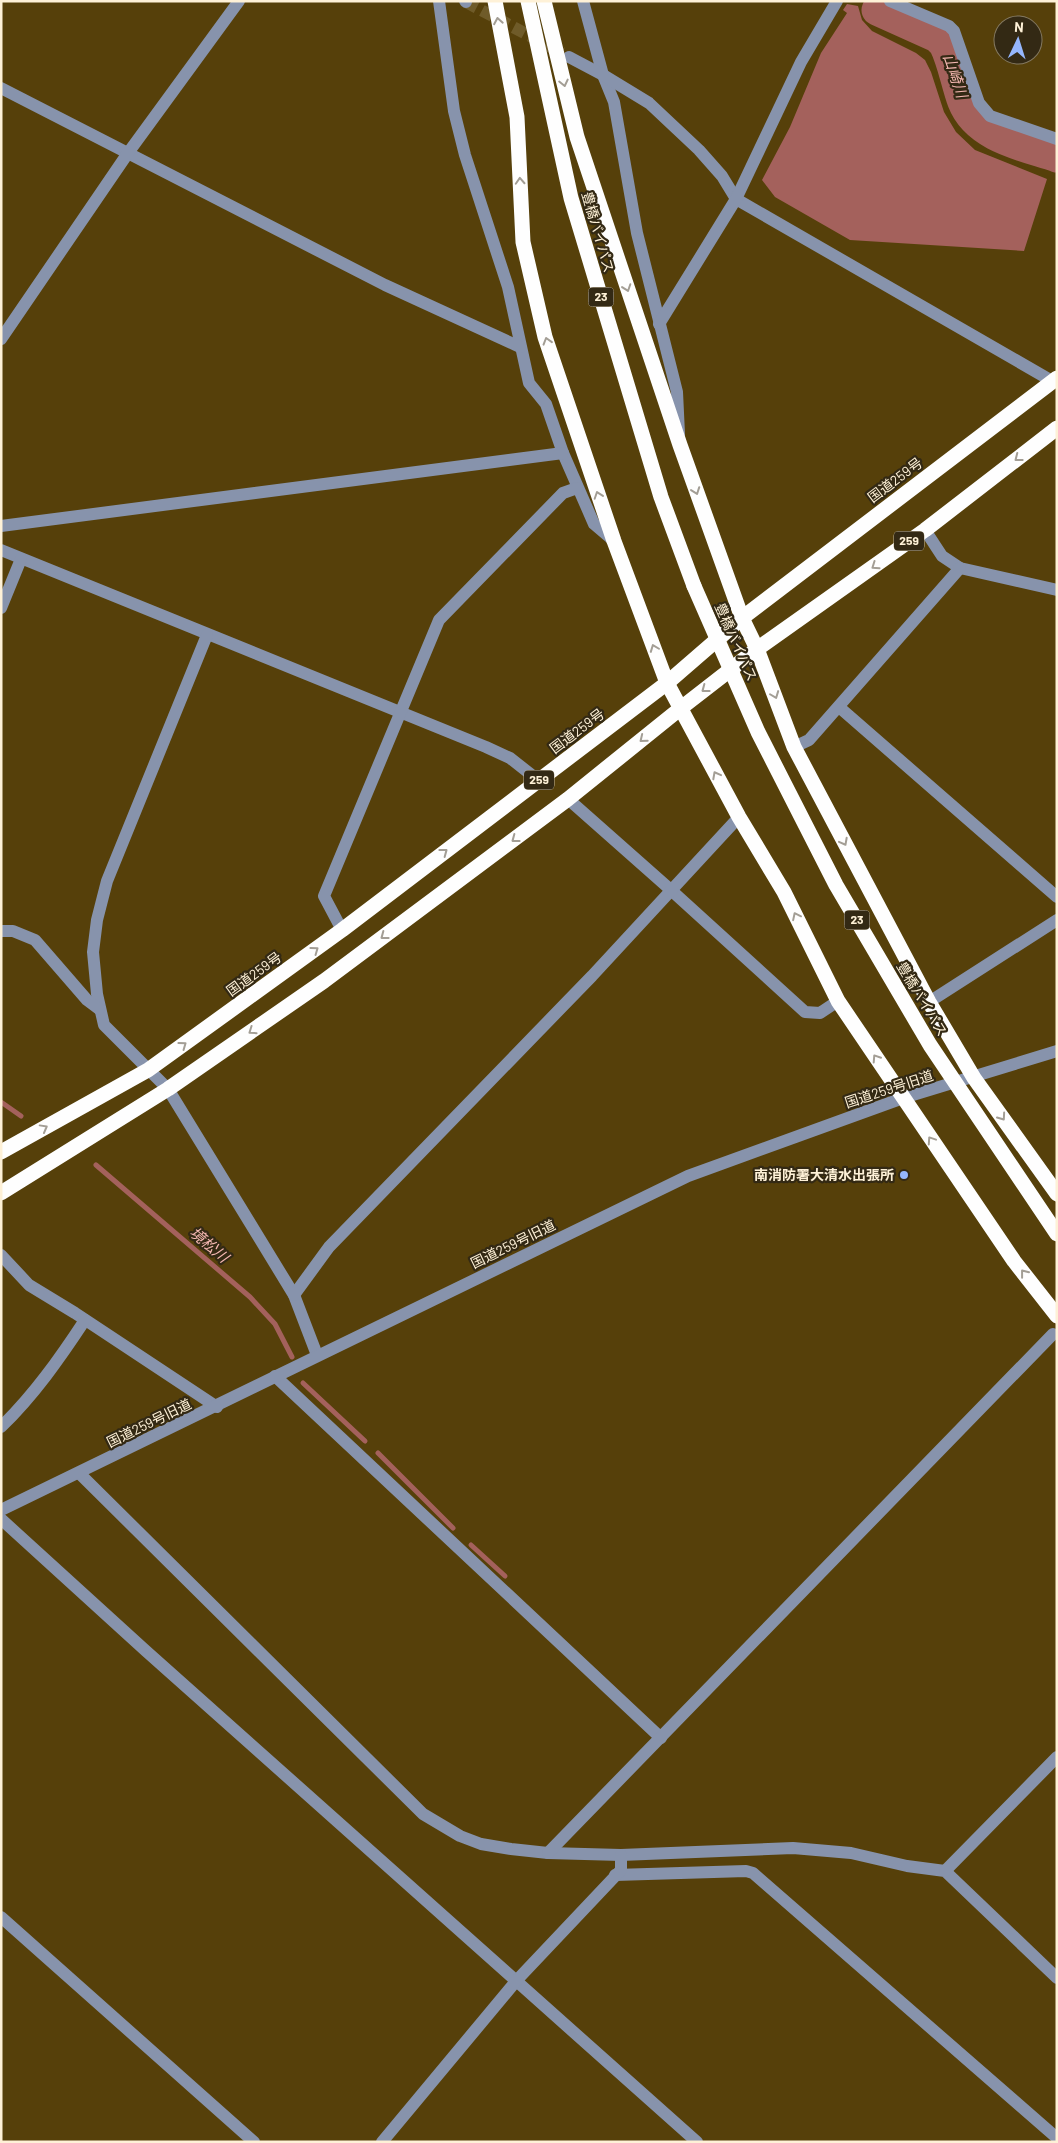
<svg xmlns="http://www.w3.org/2000/svg" width="1058" height="2143" viewBox="0 0 1058 2143" font-family="Barlow,'Noto Sans JP',sans-serif">
<rect width="100%" height="100%" fill="#56400a"/>
<polygon fill="#a4615c" points="847,4 858,6 862,20 872,31 916,53 925,60 931,72 944,112 956,132 975,150 1047,179 1024,251 850,240 775,197 762,180 790,127 821,53 847,13 843,10"/>
<g fill="none" stroke-linecap="round" stroke-linejoin="round">
<g stroke="#a4615c" stroke-width="5">
<polyline points="1,1102 21,1116"/>
<polyline points="96,1165 250,1297 275,1324 292,1357"/>
<polyline points="303,1383 365,1441"/>
<polyline points="378,1453 453,1528"/>
<polyline points="471,1545 505,1576"/>
</g>
<path stroke="#a4615c" stroke-width="31" d="M877 10 937 37 944 44C953 62 956 83 963 102 977 138 1025 146 1057 157"/>
<polyline stroke="#6f5b29" stroke-width="12" stroke-dasharray="12 6" stroke-linecap="butt" points="466,2 562,53"/>
<g stroke="#8793ac" stroke-width="12">
<polyline points="439,1 454,111 465,155 508,287 529,383 546,404 563,453 594,524 614,541"/>
<polyline points="465,1 466,2"/>
<polyline points="583,1 603,75 614,102 637,233 677,392 679,434"/>
<polyline points="890,1 949,26 954,31 979,103 990,116 1057,139"/>
<polyline points="569,57 603,75 649,103 699,150 722,176 736,199 1052,381"/>
<polyline points="1,88 385,285 520,347"/>
<polyline points="659,324 736,199 801,62 837,1"/>
<polyline points="1,339 128,153 239,1"/>
<polyline points="1,526 563,453"/>
<polyline points="925,530 942,556 960,568 1057,590"/>
<polyline points="1,550 486,747 510,758 538,780"/>
<polyline points="1,608 21,559"/>
<polyline points="207,635 107,881 97,920 93,952 97,994 104,1025 168,1089 294,1295 317,1355"/>
<polyline points="839,707 1057,897"/>
<polyline points="794,747 809,740 960,568"/>
<polyline points="568,799 672,891 805,1012 820,1013 838,1001"/>
<polyline points="342,930 324,896 439,620 563,493 577,488"/>
<polyline points="1,931 13,931 35,940 87,1000 99,1009"/>
<polyline points="929,1002 1057,920"/>
<polyline points="1,1255 29,1285 75,1313 217,1407"/>
<polyline points="294,1295 329,1247 592,976 739,817"/>
<polyline points="275,1376 661,1738"/>
<path d="M1 1427C34 1395 60 1358 85 1320"/>
<polyline points="79,1473 423,1814 460,1836 481,1844 511,1849 548,1853 621,1855 793,1848 851,1853 907,1866 945,1871 1057,1978"/>
<polyline points="1,1510 688,1176 903,1098 1057,1051"/>
<polyline points="1,1519 146,1651 697,2142"/>
<polyline points="548,1853 1053,1334"/>
<polyline points="945,1871 1057,1757"/>
<polyline points="615,1875 746,1871 753,1873 1057,2138"/>
<polyline points="1,1917 254,2142"/>
<polyline points="382,2142 517,1980 621,1870 621,1855"/>
</g>
<g stroke="#fefefe" stroke-width="15">
<polyline points="495,1 517,117 523,242 545,337 614,541 667,683 739,817 784,892 838,1001 1014,1261 1057,1316"/>
<polyline points="528,1 571,198 661,497 694,586"/>
<polyline points="544,1 577,137 680,445 742,618 757,649 794,747 929,1002 974,1078 1057,1194"/>
<polyline points="1,1152 148,1070 342,930 667,683 742,618 1057,378"/>
<polyline points="1,1193 168,1089 324,981 568,799 681,708 757,649 925,530 1057,428"/>
</g>
<polyline stroke="#fefefe" stroke-width="15" points="694,586 758,732 836,885 930,1045 1057,1234"/>
</g>
<defs><path id="oneway-chevron" d="M-2-3.5L2.5 0L-2 3.5" fill="none" stroke-width="1.6" stroke-linecap="round" stroke-linejoin="round" transform="scale(1.25)"/></defs>
<g stroke="#a39e95">
<use href="#oneway-chevron" transform="translate(498 21) rotate(-100)"/>
<use href="#oneway-chevron" transform="translate(564 83) rotate(77)"/>
<use href="#oneway-chevron" transform="translate(520 181) rotate(-93)"/>
<use href="#oneway-chevron" transform="translate(627 288) rotate(71)"/>
<use href="#oneway-chevron" transform="translate(547 341) rotate(-107)"/>
<use href="#oneway-chevron" transform="translate(1018 458) rotate(142)"/>
<use href="#oneway-chevron" transform="translate(696 491) rotate(70)"/>
<use href="#oneway-chevron" transform="translate(598 495) rotate(-109)"/>
<use href="#oneway-chevron" transform="translate(875 566) rotate(145)"/>
<use href="#oneway-chevron" transform="translate(654 648) rotate(-111)"/>
<use href="#oneway-chevron" transform="translate(705 689) rotate(143)"/>
<use href="#oneway-chevron" transform="translate(775 695) rotate(69)"/>
<use href="#oneway-chevron" transform="translate(643 739) rotate(141)"/>
<use href="#oneway-chevron" transform="translate(716 775) rotate(-118)"/>
<use href="#oneway-chevron" transform="translate(515 839) rotate(143)"/>
<use href="#oneway-chevron" transform="translate(844 842) rotate(62)"/>
<use href="#oneway-chevron" transform="translate(444 852) rotate(-37)"/>
<use href="#oneway-chevron" transform="translate(796 916) rotate(-116)"/>
<use href="#oneway-chevron" transform="translate(384 936) rotate(143)"/>
<use href="#oneway-chevron" transform="translate(315 950) rotate(-36)"/>
<use href="#oneway-chevron" transform="translate(252 1031) rotate(145)"/>
<use href="#oneway-chevron" transform="translate(183 1045) rotate(-36)"/>
<use href="#oneway-chevron" transform="translate(876 1058) rotate(-123)"/>
<use href="#oneway-chevron" transform="translate(1002 1117) rotate(55)"/>
<use href="#oneway-chevron" transform="translate(44 1128) rotate(-29)"/>
<use href="#oneway-chevron" transform="translate(931 1140) rotate(-124)"/>
<use href="#oneway-chevron" transform="translate(1024 1273) rotate(-128)"/>
</g>
<circle fill="#95b6fd" stroke="#332914" stroke-width="2" cx="904" cy="1175" r="5"/>
<g text-anchor="middle" stroke-width="4.5" stroke-linejoin="round" paint-order="stroke">
<g fill="#332914" stroke="#c1b59c" stroke-width="1">
<rect x="588.5" y="287.5" width="25" height="19" rx="4"/>
<rect x="894" y="531.5" width="30" height="19" rx="4"/>
<rect x="524" y="770.5" width="30" height="19" rx="4"/>
<rect x="844.5" y="910.5" width="25" height="19" rx="4"/>
</g>
<g font-size="12" font-weight="bold" fill="#fef1d7">
<text x="601" y="301">23</text>
<text x="909" y="545">259</text>
<text x="539" y="784">259</text>
<text x="857" y="924">23</text>
</g>
<g font-size="14" fill="#fef1d7" stroke="#332914">
<text transform="translate(598 232) rotate(74)" y="5">豊橋バイパス</text>
<text transform="translate(895 480) rotate(-37)" y="5">国道259号</text>
<text transform="translate(736 642) rotate(66)" y="5">豊橋バイパス</text>
<text transform="translate(577 731) rotate(-37)" y="5">国道259号</text>
<text transform="translate(254 974) rotate(-36)" y="5">国道259号</text>
<text transform="translate(922 999) rotate(59)" y="5">豊橋バイパス</text>
<text transform="translate(889 1089) rotate(-18)" y="5">国道259号旧道</text>
<text transform="translate(513 1244) rotate(-26)" y="5">国道259号旧道</text>
<text transform="translate(149 1423) rotate(-26)" y="5">国道259号旧道</text>
</g>
<g font-size="14" font-weight="bold" fill="#fef1d7" stroke="#332914" text-anchor="end">
<text x="894" y="1180">南消防署大清水出張所</text>
</g>
<g font-size="15" font-style="italic" fill="#f5b8b2" stroke="#332914">
<text transform="translate(955 76) rotate(71)" y="5">山崎川</text>
<text transform="translate(209 1245) rotate(40)" y="5">境松川</text>
</g>
</g>
<rect width="1058" height="2143" fill="none" stroke="#fef1d7" stroke-width="5"/>
<g transform="translate(1018 40) rotate(4)"><circle r="24" fill="#332914" stroke="#847962"/>
<path d="M0-4L9 19L0 12L-9 19Z" fill="#95b6fd"/>
<text y="-8" font-size="14" font-weight="bold" text-anchor="middle" fill="#fef1d7">N</text>
</g>
</svg>
